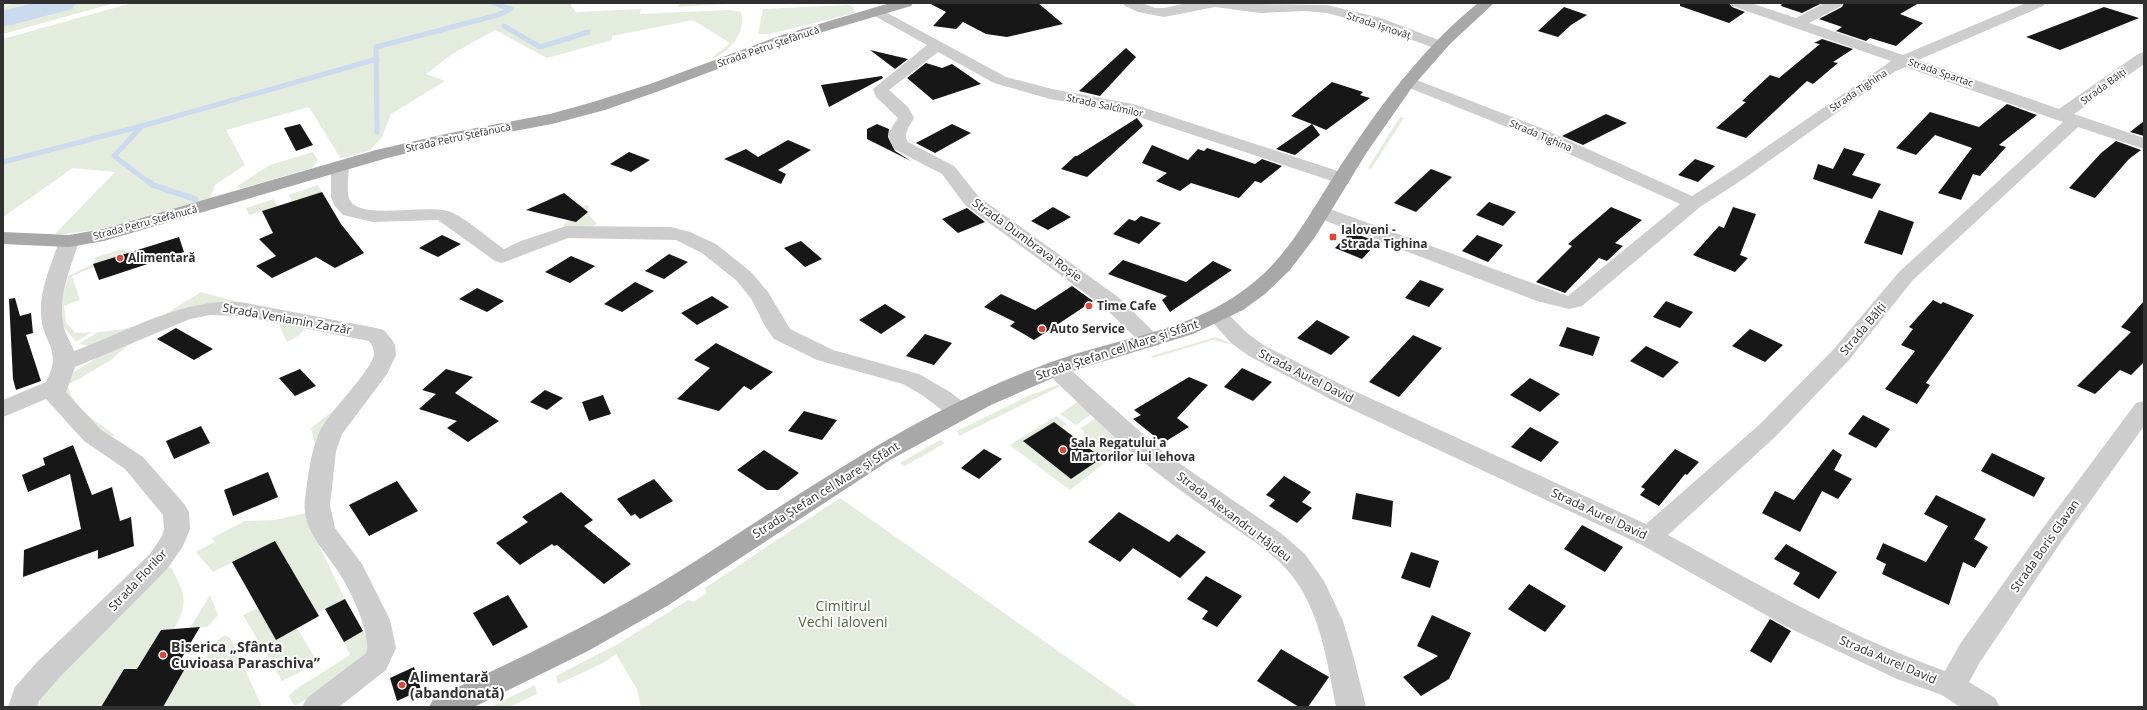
<svg xmlns="http://www.w3.org/2000/svg" width="2147" height="710" viewBox="0 0 2147 710" font-family="'Open Sans',sans-serif">
<rect width="100%" height="100%" fill="#fff"/>
<g fill="#e4ecde">
<polygon points="15,3 115,3 3,34 3,6"/>
<path d="M132 3H572L571 6 576 12 641 9 640 14 730 10 741 12C747 31 729 55 710 59L730 43 693 20 612 36V40L547 58 495 30 452 54 426 74 445 81 391 114 382 137 370 150 341 159 309 107 226 130 245 165 215 185 210 198 98 230 54 235 115 172 73 168 3 217V39Z"/>
<polygon points="679,3 743,3 678,7"/>
<polygon points="848,5 853,7 855,13 769,34 758,34 763,9"/>
<polygon points="1400,117 1404,118 1371,169 1368,168"/>
<polygon points="313,152 318,160 312,168 243,188 236,187 270,165"/>
<polygon points="318,185 322,192 292,201 289,195"/>
<polygon points="274,199 277,206 249,215 246,208"/>
<polygon points="585,205 589,206 587,210 589,215 597,224 590,228 563,226"/>
<polygon points="123,249 130,252 94,264 94,267 72,276 80,300 64,306 66,322 75,333 92,332 76,342 59,321 59,310 68,276 93,264 96,257"/>
<polygon points="201,292 261,308 228,304 88,346 79,344 98,332 118,330 153,322"/>
<polygon points="278,322 302,327 305,329 298,336 287,342"/>
<path d="M151 332 128 345 111 360 68 385C71 408 99 423 115 435L111 436 84 418 64 395 69 375 115 347Z"/>
<polygon points="1216,337 1234,345 1213,340 1153,358 1151,356"/>
<polygon points="1057,385 1061,386 959,436 957,431 1028,396"/>
<polygon points="1079,401 1093,413 1076,425 1060,414"/>
<polygon points="342,404 317,451 311,428"/>
<polygon points="1056,416 1067,424 1062,428 1054,422 1024,441 1071,479 1101,458 1080,442 1083,440 1084,431 1080,429 1097,417 1129,444 1070,490 1010,445"/>
<polygon points="940,440 945,443 905,466 900,463"/>
<polygon points="840,498 1138,707 641,707 637,689 616,654 603,663 558,684 556,676 618,644 688,600 693,602 707,593 705,588"/>
<polygon points="306,513 306,519 345,599 317,613 275,541 213,572 196,552 215,542 212,538 245,521 275,520"/>
<path d="M171 567C184 593 190 602 174 629L161 630 140 668 124 669 101 707H40V695L160 573Z"/>
<polygon points="210,595 218,615 207,627 190,628"/>
<polygon points="258,608 276,640 297,628 318,663 282,681 243,615"/>
<polygon points="363,631 368,639 368,658 295,706 289,696 296,689 350,655 344,642"/>
<polygon points="225,635 231,639 262,707 163,707 187,665 203,664 219,639"/>
<polygon points="535,685 537,694 509,707 490,707"/>
</g>
<g fill="none" stroke-linecap="round" stroke-linejoin="round">
<g stroke="#cbdaec" stroke-width="5">
<polyline points="504,26 540,47 588,32"/>
<polyline points="377,132 376,47 498,15 511,9 493,3"/>
<polyline points="3,162 142,126"/>
<polyline points="150,183 114,156 142,126 377,59"/>
</g>
<polyline stroke="#cbdaec" stroke-width="6" points="149,182 153,185 195,199"/>
<polygon fill="#cbdaec" fill-rule="evenodd" points="33,3 76,3 72,9 3,27 3,11"/>
</g>
<g fill="#171717">
<polygon points="929,3 1038,3 1063,24 1007,37 986,34 963,22 956,29 933,26 946,12"/>
<polygon points="1680,3 1729,3 1732,7 1745,12 1729,23 1680,6"/>
<polygon points="1782,3 1822,3 1802,13 1781,6"/>
<polygon points="1844,3 1919,3 1900,14 1923,23 1896,46 1870,38 1866,41 1836,31 1842,27 1819,19 1842,7"/>
<polygon points="1564,7 1587,15 1571,25 1558,37 1538,31"/>
<polygon points="2104,7 2139,18 2060,50 2026,37"/>
<polygon points="1822,39 1853,49 1833,62 1838,63 1813,84 1807,81 1746,138 1716,128 1746,102 1742,101 1770,75 1779,78 1820,44 1814,43"/>
<polygon points="1126,48 1136,57 1100,96 1079,91"/>
<polygon points="870,50 908,59 895,69"/>
<polygon points="926,63 942,68 952,64 981,84 933,100 907,78"/>
<polygon points="882,76 883,78 829,107 821,85"/>
<polygon points="1332,82 1363,92 1360,95 1370,98 1326,130 1312,124 1320,135 1295,155 1276,149 1312,124 1291,116"/>
<polygon points="2007,104 2037,115 1999,145 2006,147 1980,176 1973,174 1961,200 1938,193 1972,148 1935,135 1916,155 1896,148 1930,112 1979,127"/>
<polygon points="1606,114 1627,123 1583,145 1562,136"/>
<polygon points="1137,118 1143,126 1087,177 1061,169 1075,156 1077,156"/>
<polygon points="2144,121 2144,136 2130,132"/>
<polygon points="300,124 313,145 296,151 284,128"/>
<polygon points="877,124 889,129 888,137 895,151 911,161 867,139 867,129"/>
<polygon points="952,124 971,133 935,153 908,139 916,143"/>
<polygon points="788,140 811,150 778,170 786,174 781,184 724,159 746,149 758,157"/>
<polygon points="2116,141 2141,150 2129,159 2095,198 2069,188 2101,153"/>
<polygon points="1152,145 1188,160 1198,149 1204,151 1207,148 1255,164 1262,159 1282,166 1261,183 1255,181 1239,198 1191,183 1180,191 1156,181 1167,173 1142,163"/>
<polygon points="1844,148 1865,154 1852,175 1881,184 1872,199 1813,179 1818,164 1833,169"/>
<polygon points="629,152 650,160 631,172 610,164"/>
<polygon points="1695,159 1715,166 1698,182 1678,175"/>
<polygon points="1431,169 1452,177 1416,212 1394,203"/>
<polygon points="322,192 341,224 364,253 335,268 316,257 272,278 256,266 276,256 259,239 273,233 262,211"/>
<polygon points="564,193 588,212 576,222 526,210"/>
<polygon points="1489,202 1516,212 1503,226 1476,215"/>
<polygon points="1053,207 1071,217 1048,230 1031,221"/>
<polygon points="1611,207 1642,220 1615,243 1623,246 1607,261 1599,258 1565,293 1536,282 1572,246 1568,244"/>
<polygon points="1733,207 1756,214 1740,255 1748,258 1735,272 1693,255 1719,226 1724,228"/>
<polygon points="967,208 985,222 958,233 942,219"/>
<polygon points="1879,210 1914,222 1902,255 1864,243"/>
<polygon points="1141,216 1161,223 1139,244 1113,234 1129,219 1135,221"/>
<polygon points="1351,232 1378,242 1362,259 1335,248"/>
<polygon points="442,235 461,244 438,257 419,248"/>
<polygon points="1477,235 1503,245 1488,262 1462,251"/>
<polygon points="179,237 184,252 99,280 93,264"/>
<polygon points="801,241 822,259 805,267 784,248"/>
<polygon points="669,254 688,262 664,279 645,271"/>
<polygon points="571,256 595,266 570,283 545,272"/>
<polygon points="1123,260 1186,282 1213,261 1232,270 1170,312 1162,300 1167,296 1108,274"/>
<polygon points="1420,280 1444,289 1429,307 1405,298"/>
<polygon points="635,282 654,291 622,312 604,304"/>
<polygon points="1072,286 1093,301 1034,340 1010,326 1015,322 984,307 1001,294 1035,310"/>
<polygon points="477,288 504,301 487,312 459,299"/>
<polygon points="712,296 729,307 697,325 681,313"/>
<polygon points="15,298 20,316 31,313 33,333 26,335 41,381 16,390 13,379 9,299"/>
<polygon points="1933,300 1941,304 1943,302 1974,315 1926,383 1930,385 1917,404 1885,389 1915,351 1901,345 1913,329 1909,327"/>
<polygon points="1666,301 1693,312 1680,328 1653,317"/>
<polygon points="2144,301 2144,362 2131,375 2120,370 2095,394 2077,386 2131,332 2121,327"/>
<polygon points="885,304 906,317 881,334 859,320"/>
<polygon points="1317,320 1350,337 1331,355 1297,338"/>
<polygon points="1567,327 1600,337 1593,356 1559,346"/>
<polygon points="176,328 213,349 194,360 157,339"/>
<polygon points="1750,329 1783,345 1765,362 1732,346"/>
<polygon points="925,334 952,343 934,365 906,356"/>
<polygon points="1413,335 1442,348 1399,397 1369,382"/>
<polygon points="716,343 773,372 751,390 744,386 719,411 677,399 710,368 694,360"/>
<polygon points="1646,346 1679,362 1663,378 1630,361"/>
<polygon points="1242,368 1272,382 1253,401 1224,387"/>
<polygon points="300,369 316,386 295,396 279,378"/>
<polygon points="446,369 473,377 455,393 499,421 468,442 447,428 457,421 419,409 436,394 422,390"/>
<polygon points="1189,377 1208,385 1177,418 1189,427 1163,443 1133,419 1141,415 1134,410"/>
<polygon points="1530,378 1560,394 1540,412 1510,395"/>
<polygon points="545,390 563,398 547,410 530,402"/>
<polygon points="603,395 611,414 589,421 582,402"/>
<polygon points="804,411 837,420 822,440 788,431"/>
<polygon points="1863,415 1890,429 1876,448 1848,434"/>
<polygon points="1054,422 1102,458 1071,479 1023,441"/>
<polygon points="201,426 210,443 174,459 166,441"/>
<polygon points="1530,427 1559,442 1541,462 1511,447"/>
<polygon points="73,445 92,495 112,487 120,521 131,517 134,546 98,559 98,550 23,577 24,550 81,529 70,474 28,492 22,475 45,465 43,458"/>
<polygon points="984,449 1002,459 979,479 961,468"/>
<polygon points="1675,449 1699,462 1687,475 1685,474 1659,506 1640,495 1645,489 1641,487"/>
<polygon points="1833,449 1842,455 1834,470 1852,479 1838,499 1822,491 1800,532 1762,513 1775,491 1794,500"/>
<polygon points="764,450 799,473 778,490 767,490 737,470"/>
<polygon points="1992,453 2045,478 2034,497 1981,471"/>
<polygon points="268,472 278,497 233,516 224,490"/>
<polygon points="1284,476 1311,492 1302,502 1312,508 1297,523 1269,506 1275,500 1266,495"/>
<polygon points="654,479 673,501 640,519 635,514 631,516 617,499"/>
<polygon points="397,481 418,511 369,536 349,505"/>
<polygon points="561,492 593,520 584,526 631,564 604,584 557,545 554,546 552,544 520,565 496,543 528,522 522,517"/>
<polygon points="1356,493 1393,501 1391,527 1352,519"/>
<polygon points="1936,495 1986,519 1974,539 1988,547 1975,568 1963,562 1949,605 1882,574 1886,564 1876,559 1883,543 1926,562 1948,526 1924,514"/>
<polygon points="1119,512 1169,542 1177,534 1206,552 1180,578 1133,548 1120,562 1088,542"/>
<polygon points="1582,525 1623,547 1605,572 1564,549"/>
<polygon points="275,541 319,616 276,640 232,562"/>
<polygon points="1786,544 1837,572 1819,599 1793,584 1800,573 1774,559"/>
<polygon points="1411,552 1439,561 1430,588 1401,578"/>
<polygon points="1206,576 1242,596 1217,627 1202,619 1208,611 1187,599"/>
<polygon points="1529,584 1566,606 1545,632 1508,609"/>
<polygon points="508,595 528,627 493,646 473,613"/>
<polygon points="345,599 363,631 344,642 325,609"/>
<polygon points="1432,615 1471,633 1449,679 1421,696 1403,677 1438,656 1417,646"/>
<polygon points="1770,619 1791,631 1771,663 1750,651"/>
<polygon points="200,627 177,666 187,665 163,707 101,707 124,669 137,669 161,630"/>
<polygon points="1281,649 1329,677 1308,707 1299,707 1257,681"/>
<polygon points="414,667 421,690 397,701 390,678"/>
</g>
<g fill="none" stroke-linecap="round" stroke-linejoin="round">
<g fill="#cdcdcd" fill-rule="evenodd">
<polygon points="1123,3 1142,3 1155,8 1164,8 1187,3 1327,5 1381,18 1444,42 1447,45 1444,48 1434,48 1371,25 1327,13 1305,11 1260,13 1215,7 1164,17 1138,12 1125,6"/>
<path d="M1730 3H1751L1796 18 1825 3H1843L1841 6 1809 23 1903 55 2026 3H2045L2043 6 1918 60 2059 109 2138 54 2144 52V64L2074 114 2144 138V149L2078 127 1913 280 1849 360 1775 437 1668 535C1758 584 1848 637 1945 671L1960 644 2043 528 2136 403 2144 401V426L2061 542 1980 662 1969 682 1995 698 2000 707H1960L1942 695 1897 679 1787 627 1640 544 1334 401 1249 356 1231 343 1207 316 1211 311 1218 309 1225 311 1247 333 1265 346 1350 389 1646 524 1759 425 1833 350 1899 272 2063 122 1905 67 1894 72 1745 178 1700 207 1582 306 1569 309 1537 301 1313 216 1311 212 1313 208 1320 206 1327 208 1568 296 1680 204 1529 136 1402 85 1400 82 1402 79H1414L1541 128 1692 196 1733 170 1891 61 1732 6Z"/>
<path d="M878 8 1006 77 1052 89 1133 104 1347 174 1350 178 1347 182 1341 183 1335 182 1124 112 1050 99 994 83 938 52 889 90 908 107 914 118C910 125 902 135 908 142L954 166 979 197 1118 297 1162 340 1159 345 1151 347 1143 345 1104 307 965 205 942 174 896 150C884 135 889 132 898 118L876 97 873 89 927 45 873 15 871 12 873 9Z"/>
<path d="M340 161 346 162 349 166C349 176 345 194 351 202 365 220 428 203 451 212 464 217 491 240 504 249L521 241 566 226 671 227 690 232 716 244 751 272 768 292 790 329 833 350 919 374 950 392 967 405 971 411 967 417 959 419 951 417 922 395 903 384 817 360 774 339 765 326 752 300 737 281 702 253 676 240 568 238 502 263 495 261 438 220 373 222 343 215 334 205 331 197V166L334 162Z"/>
<path d="M69 235 76 237 79 241C71 267 58 295 63 323 64 333 71 342 74 351 129 331 181 298 241 302L376 328 384 330 392 340 395 345 396 355 387 374 342 434 336 451 330 505 335 528 362 564 390 620 396 648 386 670 339 707H302L307 698 366 653C369 646 366 639 365 632 361 614 352 595 343 579 328 552 301 533 305 499 308 477 310 454 319 433 328 412 372 371 374 354 374 348 372 345 369 341L241 316 210 315 190 319 75 367 66 392 100 429 143 457 185 505 189 512 190 529 183 546 168 568 58 679 39 701 38 707H8L15 687 38 661 150 554 162 536 164 529 163 515 125 469 84 441 46 399 3 417V400L46 382C64 347 41 344 41 312 40 287 52 264 59 241L62 237Z"/>
<path d="M1055 361 1063 363 1163 452 1282 534 1305 554 1324 581 1343 621 1353 655 1366 707H1336C1328 665 1321 617 1296 581 1278 555 1249 538 1224 521 1202 506 1181 491 1160 475 1119 444 1084 408 1047 373L1044 368 1047 363Z"/>
</g>
<g fill="#a8a8a8" fill-rule="evenodd">
<polygon points="890,3 913,3 911,6 792,41 662,90 605,110 552,124 450,143 387,158 104,241 69,247 3,244 3,232 69,235 103,229 376,150 450,133 550,114 593,102 650,84 782,35"/>
<path d="M1478 3H1494L1450 44 1413 86 1367 152 1315 237 1290 270 1265 294 1243 310 1193 334 1062 374 991 405 890 460 667 606 588 651 474 707H429L434 698C506 665 578 631 647 591 750 529 847 457 956 403 992 385 1030 369 1069 356 1132 336 1200 327 1253 283 1289 254 1310 213 1334 176 1375 112 1419 51 1478 3Z"/>
</g>
</g>
<g fill="#e14538" stroke="#fff" stroke-width="1.5">
<rect x="1329" y="233" width="8" height="8" rx="2"/>
<circle cx="120" cy="258" r="4"/>
<circle cx="1089" cy="306" r="4"/>
<circle cx="1042" cy="329" r="4"/>
<circle cx="1063" cy="450" r="4"/>
<circle cx="163" cy="655" r="4"/>
<circle cx="402" cy="685" r="4"/>
</g>
<g text-anchor="middle" stroke-width="4" stroke-linejoin="round" paint-order="stroke">
<g font-size="10" fill="#303030" stroke="#fff">
<text transform="translate(1379 25) rotate(18)" y="4">Strada Ișnovăț</text>
<text transform="translate(768 46) rotate(-19)" y="4">Strada Petru Ștefănucă</text>
<text transform="translate(1941 72) rotate(19)" y="4">Strada Spartac</text>
<text transform="translate(2103 86) rotate(-36)" y="4">Strada Bălți</text>
<text transform="translate(1858 90) rotate(-34)" y="4">Strada Tighina</text>
<text transform="translate(1105 105) rotate(12)" y="4">Strada Salcîmilor</text>
<text transform="translate(1541 135) rotate(23)" y="4">Strada Tighina</text>
<text transform="translate(458 137) rotate(-12)" y="4">Strada Petru Ștefănucă</text>
<text transform="translate(145 222) rotate(-15)" y="4">Strada Petru Ștefănucă</text>
</g>
<g font-size="12" font-weight="bold" fill="#303030" stroke="#fff" text-anchor="start">
<text x="1341" y="234">Ialoveni -<tspan x="1341" dy="14">Strada Tighina</tspan></text>
<text x="128" y="262">Alimentară</text>
<text x="1097" y="310">Time Cafe</text>
<text x="1050" y="333">Auto Service</text>
<text x="1071" y="447">Sala Regatului a<tspan x="1071" dy="14">Martorilor lui Iehova</tspan></text>
</g>
<g font-size="12" fill="#303030" stroke="#fff">
<text transform="translate(1027 240) rotate(36)" y="4">Strada Dumbrava Roșie</text>
<text transform="translate(287 319) rotate(10)" y="4">Strada Veniamin Zarzăr</text>
<text transform="translate(1863 329) rotate(-50)" y="4">Strada Bălți</text>
<text transform="translate(1117 350) rotate(-18)" y="4">Strada Ștefan cel Mare și Sfânt</text>
<text transform="translate(1306 376) rotate(27)" y="4">Strada Aurel David</text>
<text transform="translate(826 490) rotate(-32)" y="4">Strada Ștefan cel Mare și Sfânt</text>
<text transform="translate(1599 514) rotate(25)" y="4">Strada Aurel David</text>
<text transform="translate(1234 517) rotate(37)" y="4">Strada Alexandru Hâjdeu</text>
<text transform="translate(2045 546) rotate(-55)" y="4">Strada Boris Glavan</text>
<text transform="translate(138 580) rotate(-47)" y="4">Strada Florilor</text>
<text transform="translate(1888 660) rotate(23)" y="4">Strada Aurel David</text>
</g>
<g font-size="14" fill="#4c6b3e" stroke="#fff">
<text x="843" y="611">Cimitirul<tspan x="843" dy="16">Vechi Ialoveni</tspan></text>
</g>
<g font-size="14" font-weight="bold" fill="#303030" stroke="#fff" text-anchor="start">
<text x="171" y="652">Biserica „Sfânta<tspan x="171" dy="16">Cuvioasa Paraschiva”</tspan></text>
<text x="410" y="682">Alimentară<tspan x="410" dy="16">(abandonată)</tspan></text>
</g>
</g>
<rect width="2147" height="710" fill="none" stroke="#303030" stroke-width="8"/>
</svg>
